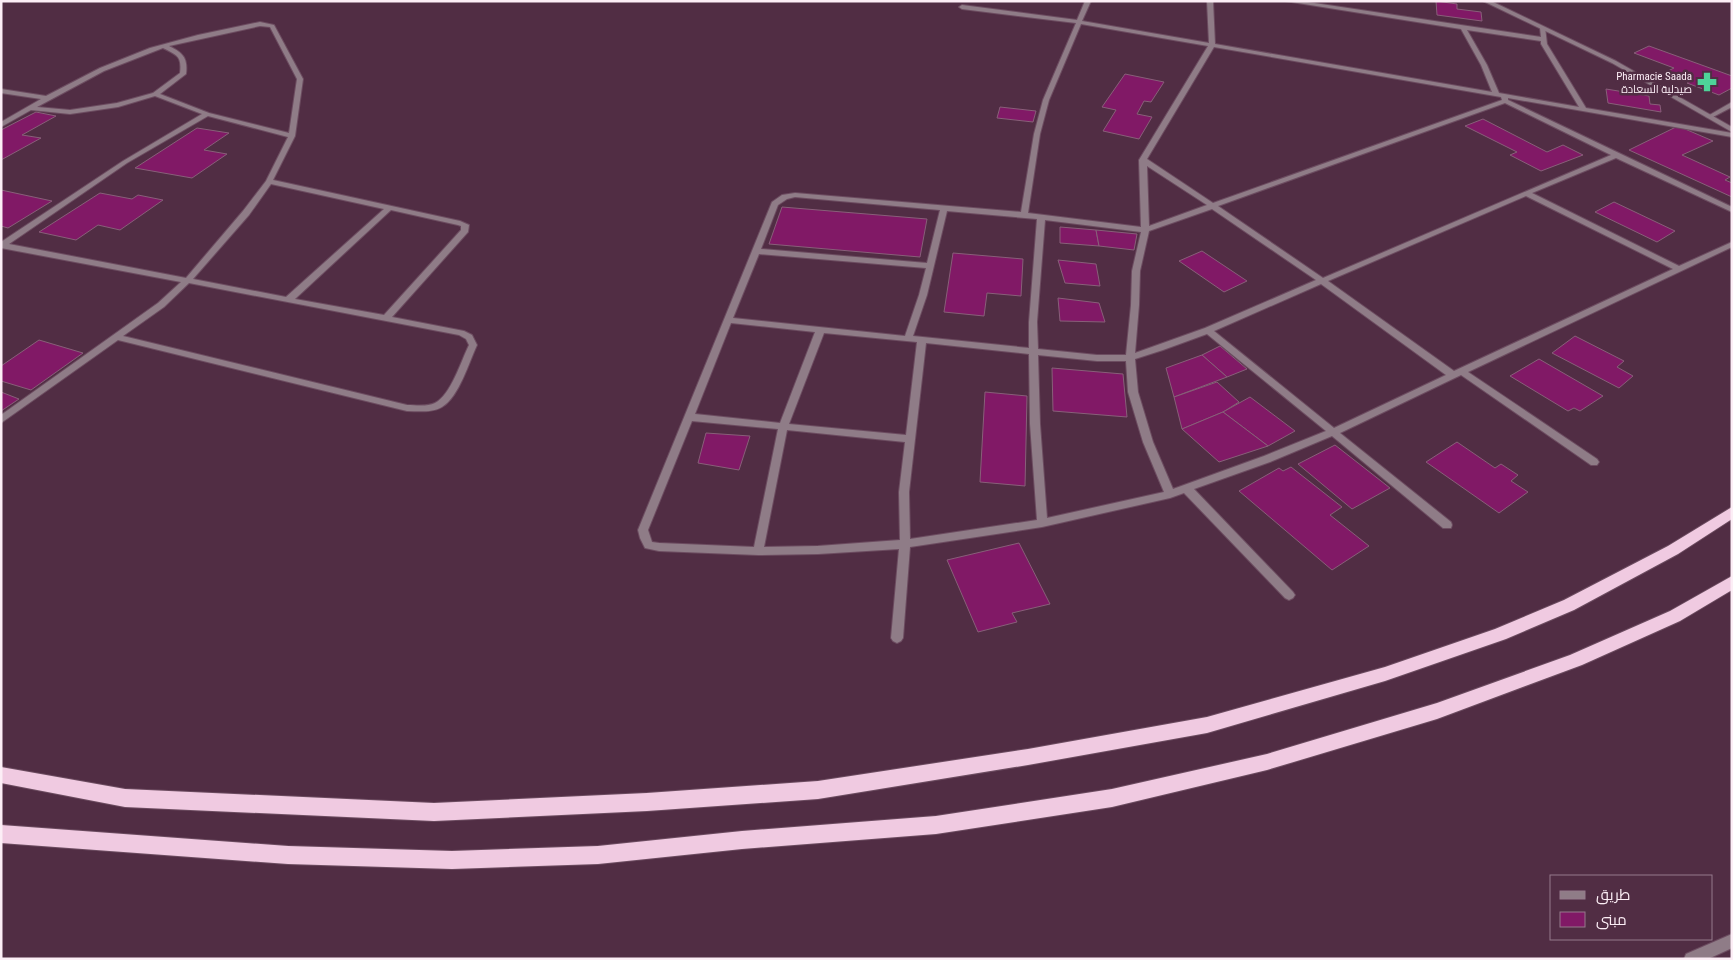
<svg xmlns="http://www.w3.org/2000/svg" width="1733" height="960" viewBox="0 0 1733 960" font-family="'Roboto Condensed',Cairo,sans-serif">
<rect width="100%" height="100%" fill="#512d44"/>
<g fill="#811966" stroke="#885f79">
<polygon points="1436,1 1457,4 1457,9 1481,12 1482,21 1437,15"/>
<polygon points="1649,46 1732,76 1732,88 1719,95 1687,83 1693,80 1668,71 1674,68 1634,53"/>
<polygon points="1125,74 1164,82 1151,102 1144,101 1137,114 1152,117 1139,139 1103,131 1116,110 1102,107"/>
<polygon points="1606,89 1649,96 1650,104 1660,105 1661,112 1608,103"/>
<polygon points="1000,107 1036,111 1033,122 997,118"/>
<polygon points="36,112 56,116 22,135 41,138 1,160 1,130"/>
<polygon points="1483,119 1547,152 1563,145 1583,155 1541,171 1510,155 1517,152 1465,126"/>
<polygon points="1678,126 1713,141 1682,155 1730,177 1725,180 1732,183 1732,197 1629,150"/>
<polygon points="197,128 229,133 204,150 227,154 192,178 135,168"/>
<polygon points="1,190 52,201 8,228 1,226"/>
<polygon points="100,193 132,199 138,195 163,200 120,230 98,225 76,240 39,232"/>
<polygon points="1614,202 1675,231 1657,242 1595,212"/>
<polygon points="782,207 927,219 920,257 769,244"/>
<polygon points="1060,227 1096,230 1099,246 1060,243"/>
<polygon points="1096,230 1137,234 1134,250 1099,246"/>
<polygon points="1202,251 1247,281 1224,292 1179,261"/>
<polygon points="953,253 1023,259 1021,296 987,293 984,316 944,312"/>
<polygon points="1058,260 1096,264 1100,286 1065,283"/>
<polygon points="1058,298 1099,303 1105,322 1060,321"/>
<polygon points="1575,336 1624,361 1617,367 1633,376 1619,388 1552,353"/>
<polygon points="39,340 83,353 31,390 1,381 1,366"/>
<polygon points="1220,346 1247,369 1227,377 1202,355"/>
<polygon points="1202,355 1227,377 1174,397 1166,368"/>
<polygon points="1539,359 1603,396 1580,411 1574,408 1568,411 1510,376"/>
<polygon points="1052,368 1123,374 1127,417 1053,411"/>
<polygon points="1217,382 1239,402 1223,412 1182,429 1174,397"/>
<polygon points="1,392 19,399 1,411"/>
<polygon points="985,392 1027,396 1025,486 980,482"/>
<polygon points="1250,397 1295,431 1268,446 1223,412"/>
<polygon points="1223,412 1268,446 1219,462 1182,429"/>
<polygon points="706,433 750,436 739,470 698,463"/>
<polygon points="1457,442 1495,468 1501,464 1518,475 1511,481 1528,492 1499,513 1426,462"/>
<polygon points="1335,445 1390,488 1352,509 1298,464"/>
<polygon points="1291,467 1342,507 1330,515 1369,546 1332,570 1239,491 1279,468 1283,471"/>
<polygon points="1019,543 1050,604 1012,613 1017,622 978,632 947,560"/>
</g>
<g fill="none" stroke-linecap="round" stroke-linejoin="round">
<defs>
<g id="minor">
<path d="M1085 1H1091L1082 21 1209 43 1207 1H1213L1215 44 1492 92 1481 65 1461 29 1285 1H1301L1541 37 1540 28 1545 27 1547 44 1586 108 1732 133V137L1508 98V100L1732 207V212L1616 158 1532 193 1679 266 1732 242V247L1468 372 1597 459 1599 462 1597 465H1591L1461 375 1340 433 1451 522 1452 525 1451 528H1443L1332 436 1270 462 1194 489 1293 592 1295 595 1293 598 1289 600 1285 598 1184 493 1170 498 1042 527 910 547 903 638 901 641 897 643 893 641 891 638 899 549 818 554 758 555 659 551 645 548 640 538 638 530 772 202 782 195 795 193 1021 212 1034 134 1043 100 1076 23 962 9 959 7 962 5 1077 20ZM1081 24 1208 46 1139 160 1141 227 1028 213 1040 134 1049 100ZM1467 30 1541 41V44L1579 107 1499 93 1487 65ZM1214 47 1501 97 1502 100 1213 203 1147 159ZM1505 103 1611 155 1323 278 1218 206ZM1147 166 1207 205 1149 226ZM1526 196 1673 269 1454 371 1328 281ZM795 197 940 210 927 263 761 249 778 205 787 199ZM1212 209 1316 280 1205 328 1135 353 1139 305 1140 271 1149 231ZM947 211 1037 219 1029 322V348L913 336 927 295ZM1045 220 1141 232 1132 271 1131 305 1126 355H1097L1038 349 1037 322ZM759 254 926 268 919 295 905 336 733 318ZM1321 284 1446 375 1334 428 1214 331ZM731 323 815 332 780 423 695 414ZM824 333 917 342 906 435 789 424ZM1207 334 1326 431 1264 456 1173 489 1153 442 1138 392 1135 359 1163 350ZM926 343 1029 354 1030 424 1037 520 910 539 909 492ZM1038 355 1097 361H1126L1128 392 1143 442 1164 492 1047 518 1040 424ZM692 421 778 429 754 547 659 543 652 542 648 530ZM787 430 905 442 899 492 900 540 818 546 764 547Z"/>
<path d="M260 22 274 25 303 79 295 136 273 180 460 221 469 225 468 232 392 317 464 331 472 335 477 345C469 362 459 397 442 407 432 413 418 411 407 411L118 340 1 423V415L158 303 181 282 1 248V242L123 161 202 114 155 96 118 107 70 114 31 110 1 127V122L41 99 1 93V89L46 96 100 68 150 48 198 35ZM260 26 270 27 297 79 289 133 209 113 160 94 186 74C188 58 183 53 169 46ZM163 48C177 55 182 56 180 73L153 93 117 103 70 110 37 107 104 71ZM208 116 288 137 266 181 243 211 186 278 9 244 127 163ZM271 184 384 209 286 297 193 279 249 215ZM391 210 458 225 461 226V230L384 315 295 299ZM189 283 459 335 466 339 469 345C461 361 451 395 435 403 427 407 415 405 407 405L123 336 164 307Z"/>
<polygon points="1732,102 1732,107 1711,118 1706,117"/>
<polygon points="1732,934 1732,948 1708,959 1684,959 1686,954"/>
</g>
<polygon id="tertiary" points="1483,1 1491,1 1616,61 1732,127 1732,132 1612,63"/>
<g id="trunk">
<polygon points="1732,507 1732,519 1678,554 1574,610 1506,639 1385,681 1207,733 1028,765 818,799 647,811 434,821 125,807 1,783 1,767 125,789 434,803 647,793 818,781 1028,749 1207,717 1385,667 1495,629 1564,600 1668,546"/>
<polygon points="1732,576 1732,590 1680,621 1582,665 1437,719 1267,770 1112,807 936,834 742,849 598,864 452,869 288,864 1,843 1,825 288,846 452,851 598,846 742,831 936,816 1112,789 1267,754 1437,703 1570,655 1670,611"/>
</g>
</defs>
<use href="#minor" stroke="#6c4c60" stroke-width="2"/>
<use href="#tertiary" stroke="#6c4c60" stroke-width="2"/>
<use href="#trunk" stroke="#6c4c60" stroke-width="2"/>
<use href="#minor" fill="#8f7c87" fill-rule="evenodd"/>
<use href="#tertiary" fill="#8f7c87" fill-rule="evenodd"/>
<use href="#trunk" fill="#f0cae1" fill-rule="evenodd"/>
</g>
<defs>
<symbol id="pharmacy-bare" viewBox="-9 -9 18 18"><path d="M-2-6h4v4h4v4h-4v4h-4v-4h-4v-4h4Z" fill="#4ed399" stroke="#512d44" stroke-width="2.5" paint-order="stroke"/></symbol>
</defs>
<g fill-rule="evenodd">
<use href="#pharmacy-bare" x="1693" y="68" width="28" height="28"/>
</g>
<g text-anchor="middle" stroke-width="5" stroke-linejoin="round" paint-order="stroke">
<g font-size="11" fill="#fceef6" stroke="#512d44" text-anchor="end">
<text x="1692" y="80">Pharmacie Saada<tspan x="1692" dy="13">صيدلية السعادة</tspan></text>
</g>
</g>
<rect width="1733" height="960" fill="none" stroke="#fceef6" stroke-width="5"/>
<rect x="1550" y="875" width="162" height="65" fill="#512d44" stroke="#957a8b"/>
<rect x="1560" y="891" width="25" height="8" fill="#8f7c87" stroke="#957a8b"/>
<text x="1596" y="900" font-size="15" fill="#fceef6">طريق</text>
<rect x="1560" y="912" width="25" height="15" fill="#811966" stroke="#957a8b"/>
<text x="1596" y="925" font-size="15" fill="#fceef6">مبنى</text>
</svg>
